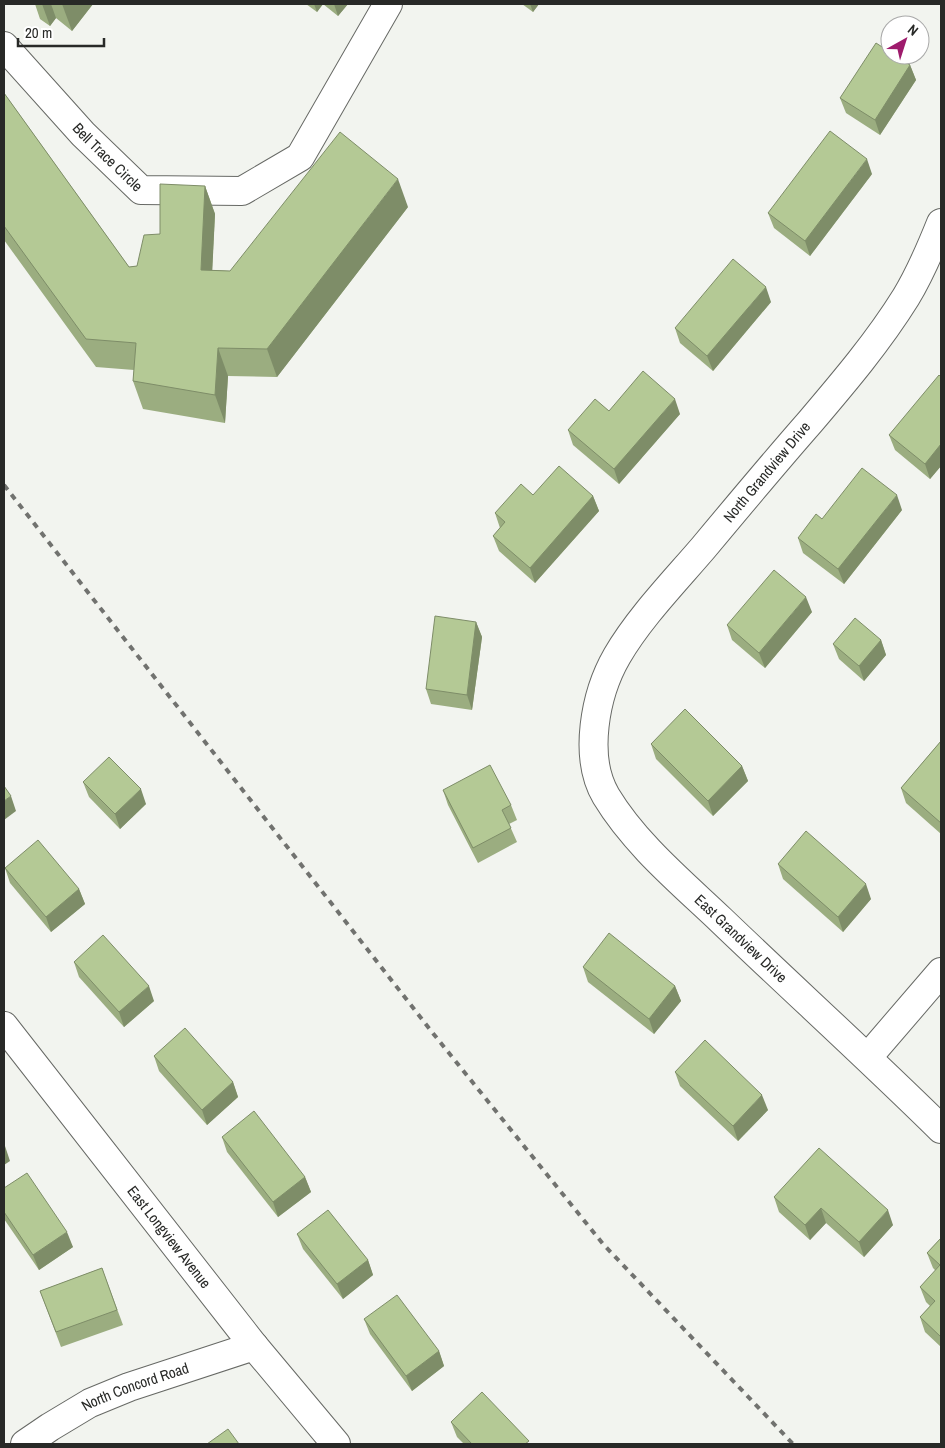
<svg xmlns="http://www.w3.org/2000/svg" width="945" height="1448" viewBox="0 0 945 1448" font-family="'Archivo Narrow',sans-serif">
<rect width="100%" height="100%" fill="#f2f4ef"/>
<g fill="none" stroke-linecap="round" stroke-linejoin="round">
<defs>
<g id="street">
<path id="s1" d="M4 46 83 134 141 190 242 191 300 157 388 4"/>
<path id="s2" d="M941 223C931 248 920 274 906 297 878 342 844 382 810 422 774 463 739 505 704 547 675 581 639 618 617 656 595 694 583 757 606 796 635 844 681 882 721 920 794 990 869 1058 941 1129"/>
<path id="s3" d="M4 1026 254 1346 336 1444"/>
<polyline points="868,1057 941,972"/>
<path id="s4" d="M25 1444 50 1427 90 1403 129 1387 254 1346"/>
</g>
</defs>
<use href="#street" stroke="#676965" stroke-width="30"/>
<use href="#street" stroke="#fff" stroke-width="28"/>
<polyline stroke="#71726f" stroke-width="4" stroke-dasharray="6 6" stroke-linecap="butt" points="4,485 432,1032 603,1244 793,1444"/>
</g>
<g fill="#9bad80">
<polygon points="35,4 93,4 72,31 56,18 50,26 40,19"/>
<polygon points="306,4 348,4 338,16 323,4 317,12"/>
<polygon points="522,4 539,4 533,12"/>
<polygon points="910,65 916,80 880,135 846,113 840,98"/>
<polygon points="4,93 129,267 137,266 160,234 205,186 215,214 212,270 230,271 408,207 277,377 228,376 225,423 143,409 133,381 134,370 96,367 4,240"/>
<polygon points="872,174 810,256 774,228 768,213"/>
<polygon points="771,302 713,371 680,343 675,328"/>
<polygon points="941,377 941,466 930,479 895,450 889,435"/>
<polygon points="609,411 680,414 619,484 573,445 568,430"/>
<polygon points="533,495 593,496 599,511 535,583 499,551 493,536 500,528 495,513"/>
<polygon points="902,510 844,584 803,553 798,538 822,519"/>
<polygon points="812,612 765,668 732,640 727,625"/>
<polygon points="476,622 482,637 472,710 431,704 426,689"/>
<polygon points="881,640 886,655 864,681 839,659 833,644"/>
<polygon points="941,741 941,834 906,803 901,788"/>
<polygon points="651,744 742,766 748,781 713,816 656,759"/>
<polygon points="83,782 146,804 120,829 89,797"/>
<polygon points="443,790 511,805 517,820 509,824 517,842 478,863 448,805"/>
<polygon points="778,864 871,899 843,932 783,879"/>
<polygon points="5,868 79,889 85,904 51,932 10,883"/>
<polygon points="74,962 154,1001 124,1027 79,977"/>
<polygon points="583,967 675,986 681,1001 654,1034 588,982"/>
<polygon points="154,1056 233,1082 238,1097 207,1125 159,1071"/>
<polygon points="675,1072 768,1110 738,1141 680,1086"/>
<polygon points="222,1137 305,1177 311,1192 278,1217 227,1152"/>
<polygon points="4,1188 73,1247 39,1270 4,1219"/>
<polygon points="774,1197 893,1225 864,1257 826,1223 810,1240 779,1212"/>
<polygon points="297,1234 368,1260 373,1275 343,1299 303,1249"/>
<polygon points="941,1238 941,1347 925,1332 920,1317 930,1306 926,1302 920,1287 936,1271 933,1268 927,1253"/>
<polygon points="102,1268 123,1325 61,1347 40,1291"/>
<polygon points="364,1319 439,1351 444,1366 412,1391 370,1334"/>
<polygon points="451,1422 530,1444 464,1444 457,1437"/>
</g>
<g fill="#7e8d68">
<polygon points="42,4 51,4 56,18 50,26"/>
<polygon points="62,4 93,4 72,31"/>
<polygon points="314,4 323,4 317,12"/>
<polygon points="334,4 348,4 338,16"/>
<polygon points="530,4 539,4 533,12"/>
<polygon points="910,65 916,80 880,135 875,120"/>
<polygon points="867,159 872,174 810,256 805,241"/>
<polygon points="398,179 408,207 277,377 267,349"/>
<polygon points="205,186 215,214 211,297 201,270"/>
<polygon points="766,287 771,302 713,371 707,356"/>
<polygon points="218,348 228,376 225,423 215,395"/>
<polygon points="675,399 680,414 619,484 614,469"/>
<polygon points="941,444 941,466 930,479 925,464"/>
<polygon points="897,495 902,510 844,584 838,569"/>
<polygon points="593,496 599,511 535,583 530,568"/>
<polygon points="806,597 812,612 765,668 759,653"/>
<polygon points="476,622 482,637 472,710 467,695"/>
<polygon points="881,640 886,655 864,681 859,666"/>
<polygon points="742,766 748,781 713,816 708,801"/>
<polygon points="141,789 146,804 120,829 115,814"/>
<polygon points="11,796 16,811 4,820 4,801"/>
<polygon points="866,884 871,899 843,932 838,917"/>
<polygon points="79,889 85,904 51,932 46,917"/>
<polygon points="149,986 154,1001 124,1027 119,1012"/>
<polygon points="675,986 681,1001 654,1034 649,1019"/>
<polygon points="233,1082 238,1097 207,1125 202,1110"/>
<polygon points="762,1095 768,1110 738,1141 733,1126"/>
<polygon points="4,1146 5,1146 10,1161 4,1165"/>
<polygon points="305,1177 311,1192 278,1217 273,1202"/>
<polygon points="821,1208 826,1223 810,1240 805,1225"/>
<polygon points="888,1210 893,1225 864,1257 859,1242"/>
<polygon points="67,1232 73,1247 39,1270 33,1255"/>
<polygon points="368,1260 373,1275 343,1299 337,1284"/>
<polygon points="439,1351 444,1366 412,1391 406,1376"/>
</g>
<g fill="#b4c995" stroke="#7e8d68">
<polygon points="876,43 890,52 890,55 895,55 910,65 875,120 840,98"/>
<polygon points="4,93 129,267 137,266 144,235 160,234 160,184 205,186 201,270 230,271 340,132 398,179 267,349 218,348 215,395 133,381 136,343 86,339 4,226"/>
<polygon points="830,131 867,159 805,241 768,213"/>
<polygon points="733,259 766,287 707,356 675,328"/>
<polygon points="643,371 675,399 614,469 568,430 595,399 609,411"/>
<polygon points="939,375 941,377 941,444 925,464 889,435"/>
<polygon points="559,466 593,496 530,568 493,536 505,522 495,513 521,484 533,495"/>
<polygon points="862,468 897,495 838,569 798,538 816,514 822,519"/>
<polygon points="774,570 806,597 759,653 727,625"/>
<polygon points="435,616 476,622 467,695 426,689"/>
<polygon points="855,618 881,640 859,666 833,644"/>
<polygon points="685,709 742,766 708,801 651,744"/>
<polygon points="941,741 941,823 901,788"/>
<polygon points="109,757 141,789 115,814 83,782"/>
<polygon points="490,765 511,805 502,810 511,828 473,848 443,790"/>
<polygon points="4,786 11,796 4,801"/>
<polygon points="806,831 866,884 838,917 778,864"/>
<polygon points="38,840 79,889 46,917 5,868"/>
<polygon points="609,933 675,986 649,1019 583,967"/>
<polygon points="103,935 149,986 119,1012 74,962"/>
<polygon points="185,1028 233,1082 202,1110 154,1056"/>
<polygon points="705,1040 762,1095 733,1126 675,1072"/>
<polygon points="254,1111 305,1177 273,1202 222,1137"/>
<polygon points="819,1148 888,1210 859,1242 821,1208 805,1225 774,1197"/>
<polygon points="27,1173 67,1232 33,1255 4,1212 4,1188"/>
<polygon points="328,1210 368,1260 337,1284 297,1234"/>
<polygon points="941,1238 941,1337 920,1317 935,1301 920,1287 940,1265 927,1253"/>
<polygon points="102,1268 117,1310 56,1332 40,1291"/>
<polygon points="397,1295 439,1351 406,1376 364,1319"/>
<polygon points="482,1392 529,1441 525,1444 472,1444 451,1422"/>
<polygon points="228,1429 239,1444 207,1444"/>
</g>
<g text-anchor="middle" stroke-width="4" stroke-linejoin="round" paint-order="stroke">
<g font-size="15" fill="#282927" stroke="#fff">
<text dy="5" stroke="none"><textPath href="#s1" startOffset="152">Bell Trace Circle</textPath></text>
<text transform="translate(767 472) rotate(-50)" y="5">North Grandview Drive</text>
<text dy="5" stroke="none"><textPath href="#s2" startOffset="886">East Grandview Drive</textPath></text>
<text dy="5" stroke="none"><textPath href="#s3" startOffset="268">East Longview Avenue</textPath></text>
<text dy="5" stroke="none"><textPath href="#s4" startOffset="125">North Concord Road</textPath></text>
</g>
</g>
<rect width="945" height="1448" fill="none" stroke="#282927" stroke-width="10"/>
<g transform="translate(905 40) rotate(39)"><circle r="24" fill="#ffffff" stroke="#a9a9a9"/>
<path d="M0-4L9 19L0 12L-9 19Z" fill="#9e1b6c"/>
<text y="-8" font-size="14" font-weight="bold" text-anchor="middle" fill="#282927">N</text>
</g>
<path d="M18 38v8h86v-8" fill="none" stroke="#282927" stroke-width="2.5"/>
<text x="25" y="38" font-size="15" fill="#282927" stroke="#ffffff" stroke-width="4" paint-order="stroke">20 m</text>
</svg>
